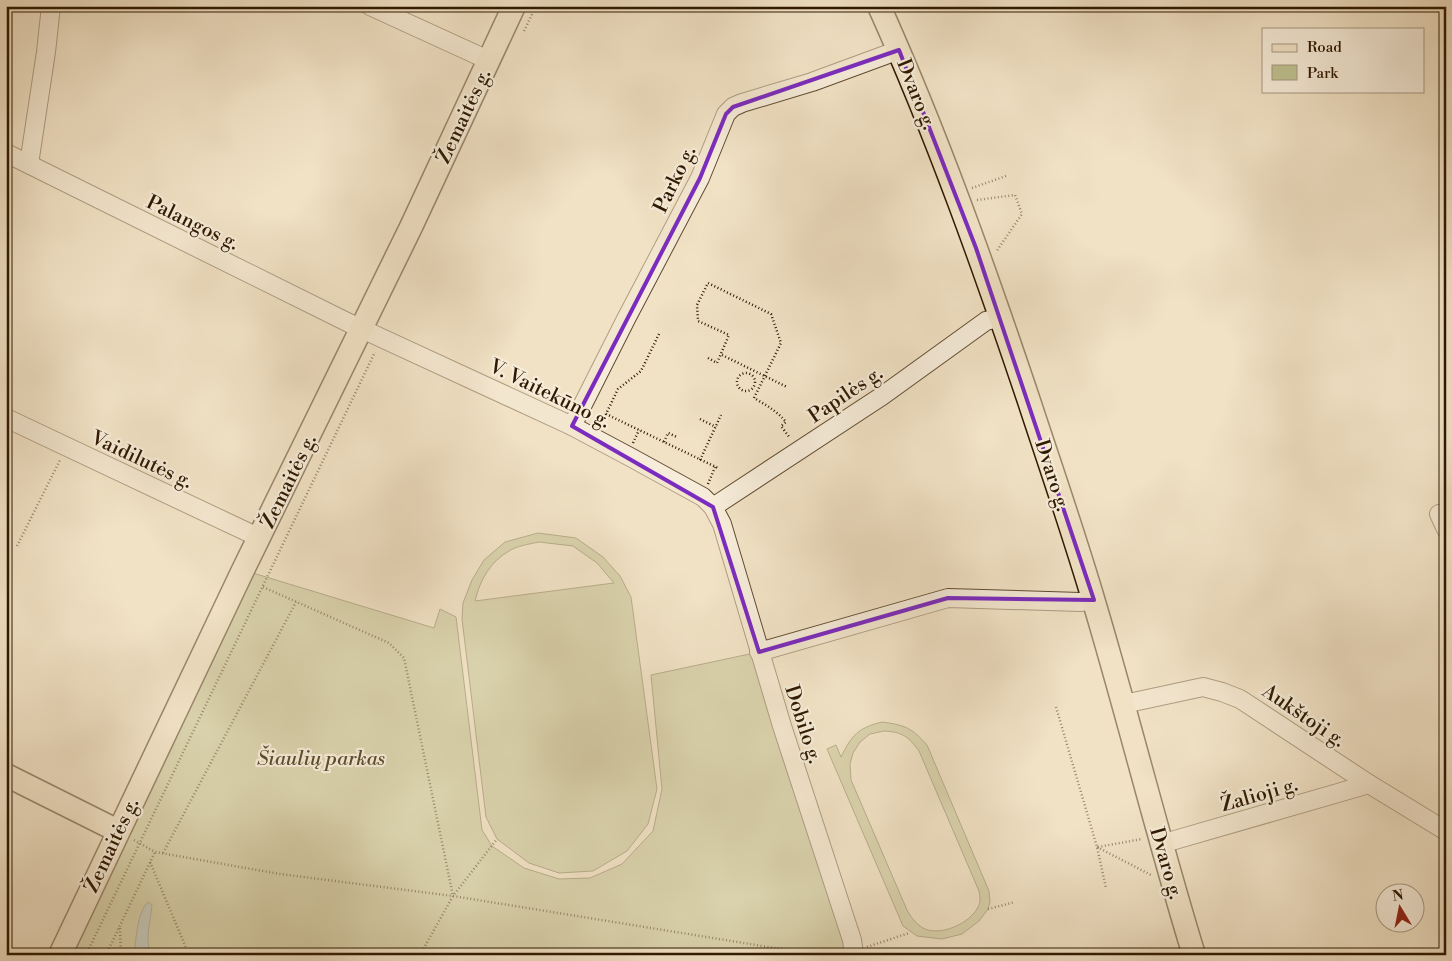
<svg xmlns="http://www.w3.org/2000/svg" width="1452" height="961" viewBox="0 0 1452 961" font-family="'Libre Bodoni',serif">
<rect width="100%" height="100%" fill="#f1e2c5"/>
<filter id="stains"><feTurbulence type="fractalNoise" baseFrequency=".004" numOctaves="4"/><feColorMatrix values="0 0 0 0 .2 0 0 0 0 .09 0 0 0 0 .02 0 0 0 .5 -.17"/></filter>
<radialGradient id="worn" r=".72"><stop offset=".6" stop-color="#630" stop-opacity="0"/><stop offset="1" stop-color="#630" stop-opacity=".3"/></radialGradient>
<g fill="#bfc291" stroke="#776e48" fill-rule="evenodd">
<path d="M538 533 576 538 603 557 620 576 631 597 657 789 648 824 627 851 593 871 559 873 529 863 497 839 486 817 462 619 463 603 472 580 484 560 505 542ZM539 542 573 546 597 563 614 583 475 601C480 580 490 562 509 551 517 546 529 544 539 542Z"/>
<polygon points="243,570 434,628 440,609 456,617 482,830 492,846 524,868 559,879 590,878 622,864 653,831 662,789 651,675 759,652 854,955 72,955"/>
<path d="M882 722C905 725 912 728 927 745L989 891 990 902 988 909 979 921 962 934 942 939 917 936 903 926 827 749 836 745 841 757C852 735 858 728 882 722ZM884 731C902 732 908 736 919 751L979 891C980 897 981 902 978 907 970 924 939 937 923 928 915 923 911 917 907 910L851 780 850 764 853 753 860 742 870 734Z"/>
</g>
<path fill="#9fbbbf" stroke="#727a73" d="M148 902 152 905C151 921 144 939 151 955H134C136 940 137 912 148 902Z"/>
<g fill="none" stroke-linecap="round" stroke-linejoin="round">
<defs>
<g id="minor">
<polyline points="370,6 488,60"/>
<polyline points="6,153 349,323 572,426 632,458 703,497 713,507 722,524 782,726 852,940 854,955"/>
<polyline points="29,164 46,52 51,6"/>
<polyline points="6,418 260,538"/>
<polyline points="572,426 626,319 700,178 726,114 733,107 742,103 812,82 899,50"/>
<polyline points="713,507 882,396 986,321 1001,317"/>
<polyline points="1439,514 1446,529"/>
<polyline points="759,652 948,598 1080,602 1094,600"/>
<polyline points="1124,704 1203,687 1222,692 1240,699 1369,784 1446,831"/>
<polyline points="1161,844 1369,784"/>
</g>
<g id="major">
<path d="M879 6C937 135 984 267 1029 401 1051 468 1074 534 1094 602 1129 719 1158 838 1194 955"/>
<polyline points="6,775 118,831"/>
<polyline points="60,955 243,570 411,227 514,6"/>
</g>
</defs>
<use href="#minor" stroke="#604b31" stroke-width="20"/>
<use href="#major" stroke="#2f1900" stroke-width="25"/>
<g stroke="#2f1900" stroke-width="2.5" stroke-dasharray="1 2.5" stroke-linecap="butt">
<polyline points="524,31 536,6"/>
<polyline points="972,188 1006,176"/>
<polyline points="977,200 1015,195 1022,214 996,252"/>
<polyline points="659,334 641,371 618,389 606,414 718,468"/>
<polyline points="722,355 787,387"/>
<path d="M708 358 717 363 729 335 698 321 697 305 708 283 771 314 781 343 754 398C766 405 777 411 786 422L781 426 790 438"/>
<circle cx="746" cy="382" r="9"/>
<polyline points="700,419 716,427"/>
<polyline points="664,442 668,433 677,437"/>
<polyline points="633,443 639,430"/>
<polyline points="700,460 721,415"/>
<polyline points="708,484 715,467"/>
<polyline points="17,546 60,460"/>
<polyline points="263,587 389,643 404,658 453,896"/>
<polyline points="1056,707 1097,847 1106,888"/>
<polyline points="134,840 155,852 280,874 453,896 818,955"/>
<polyline points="1097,847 1151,875"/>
<polyline points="1098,847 1142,839"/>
<polyline points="163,853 296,602"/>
<polyline points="150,862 189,955"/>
<polyline points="988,909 1015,902"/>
<polyline points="120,928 121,955"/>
<polyline points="867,947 909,933"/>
<polyline points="86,955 375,352"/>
<polyline points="106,955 155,852"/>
<polyline points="420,955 453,896 497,839"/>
</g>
<use href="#minor" stroke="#f6ecd9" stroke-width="18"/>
<use href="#major" stroke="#f1e2c5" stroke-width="22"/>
</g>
<path d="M0 0H1452V961H0ZM899 50 976 248 1094 600 948 598 759 652 713 507 572 426 700 178 726 114 733 107Z" fill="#f1e2c5" fill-opacity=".55" fill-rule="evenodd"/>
<path fill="none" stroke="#7b2cbf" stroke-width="4" stroke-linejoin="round" d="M899 50 976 248 1094 600 948 598 759 652 713 507 572 426 700 178 726 114 733 107Z"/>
<g text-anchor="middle" stroke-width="4.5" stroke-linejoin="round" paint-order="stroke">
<g font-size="20" fill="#2f1900" stroke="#f6ecd9">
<text transform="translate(917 94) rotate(68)" y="7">Dvaro g.</text>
<text transform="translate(463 116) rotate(-65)" y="7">Žemaitės g.</text>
<text transform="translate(674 179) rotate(-64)" y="7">Parko g.</text>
<text transform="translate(193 222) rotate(26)" y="7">Palangos g.</text>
<text transform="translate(550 393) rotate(26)" y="7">V. Vaitekūno g.</text>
<text transform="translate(845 394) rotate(-34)" y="7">Papilės g.</text>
<text transform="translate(142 459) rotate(25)" y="7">Vaidilutės g.</text>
<text transform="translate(1053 475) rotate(72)" y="7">Dvaro g.</text>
<text transform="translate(288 481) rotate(-64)" y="7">Žemaitės g.</text>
<text transform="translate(1304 715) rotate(34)" y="7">Aukštoji g.</text>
<text transform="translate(804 724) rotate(72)" y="7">Dobilo g.</text>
<text transform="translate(1259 794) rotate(-16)" y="7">Žalioji g.</text>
<text transform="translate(111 845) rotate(-65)" y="7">Žemaitės g.</text>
<text transform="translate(1167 863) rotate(74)" y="7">Dvaro g.</text>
</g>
<g font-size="20" font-style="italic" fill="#5a4c2c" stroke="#f6ecd9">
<text x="321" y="765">Šiaulių parkas</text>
</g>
</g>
<rect width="1452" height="961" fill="none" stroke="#f1e2c5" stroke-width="25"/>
<rect x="8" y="8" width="1437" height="946" fill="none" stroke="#2f1900" stroke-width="2.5"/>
<rect x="12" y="12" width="1427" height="936" fill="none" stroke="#2f1900"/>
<rect x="1262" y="28" width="162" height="65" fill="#f6ecd9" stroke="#a69882"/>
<rect x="1272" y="44" width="25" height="8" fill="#f1e2c5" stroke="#a69882"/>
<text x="1307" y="52" font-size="15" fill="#2f1900">Road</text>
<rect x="1272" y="65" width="25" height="15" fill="#bfc291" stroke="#a69882"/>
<text x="1307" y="78" font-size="15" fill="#2f1900">Park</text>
<g transform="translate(1400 908) rotate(350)"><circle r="24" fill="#f6ecd9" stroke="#a69882"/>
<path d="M0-4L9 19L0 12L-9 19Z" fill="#8f2418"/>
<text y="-8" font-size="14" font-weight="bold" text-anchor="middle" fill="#2f1900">N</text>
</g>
<rect width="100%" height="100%" filter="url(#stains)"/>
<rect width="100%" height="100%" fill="url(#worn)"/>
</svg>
